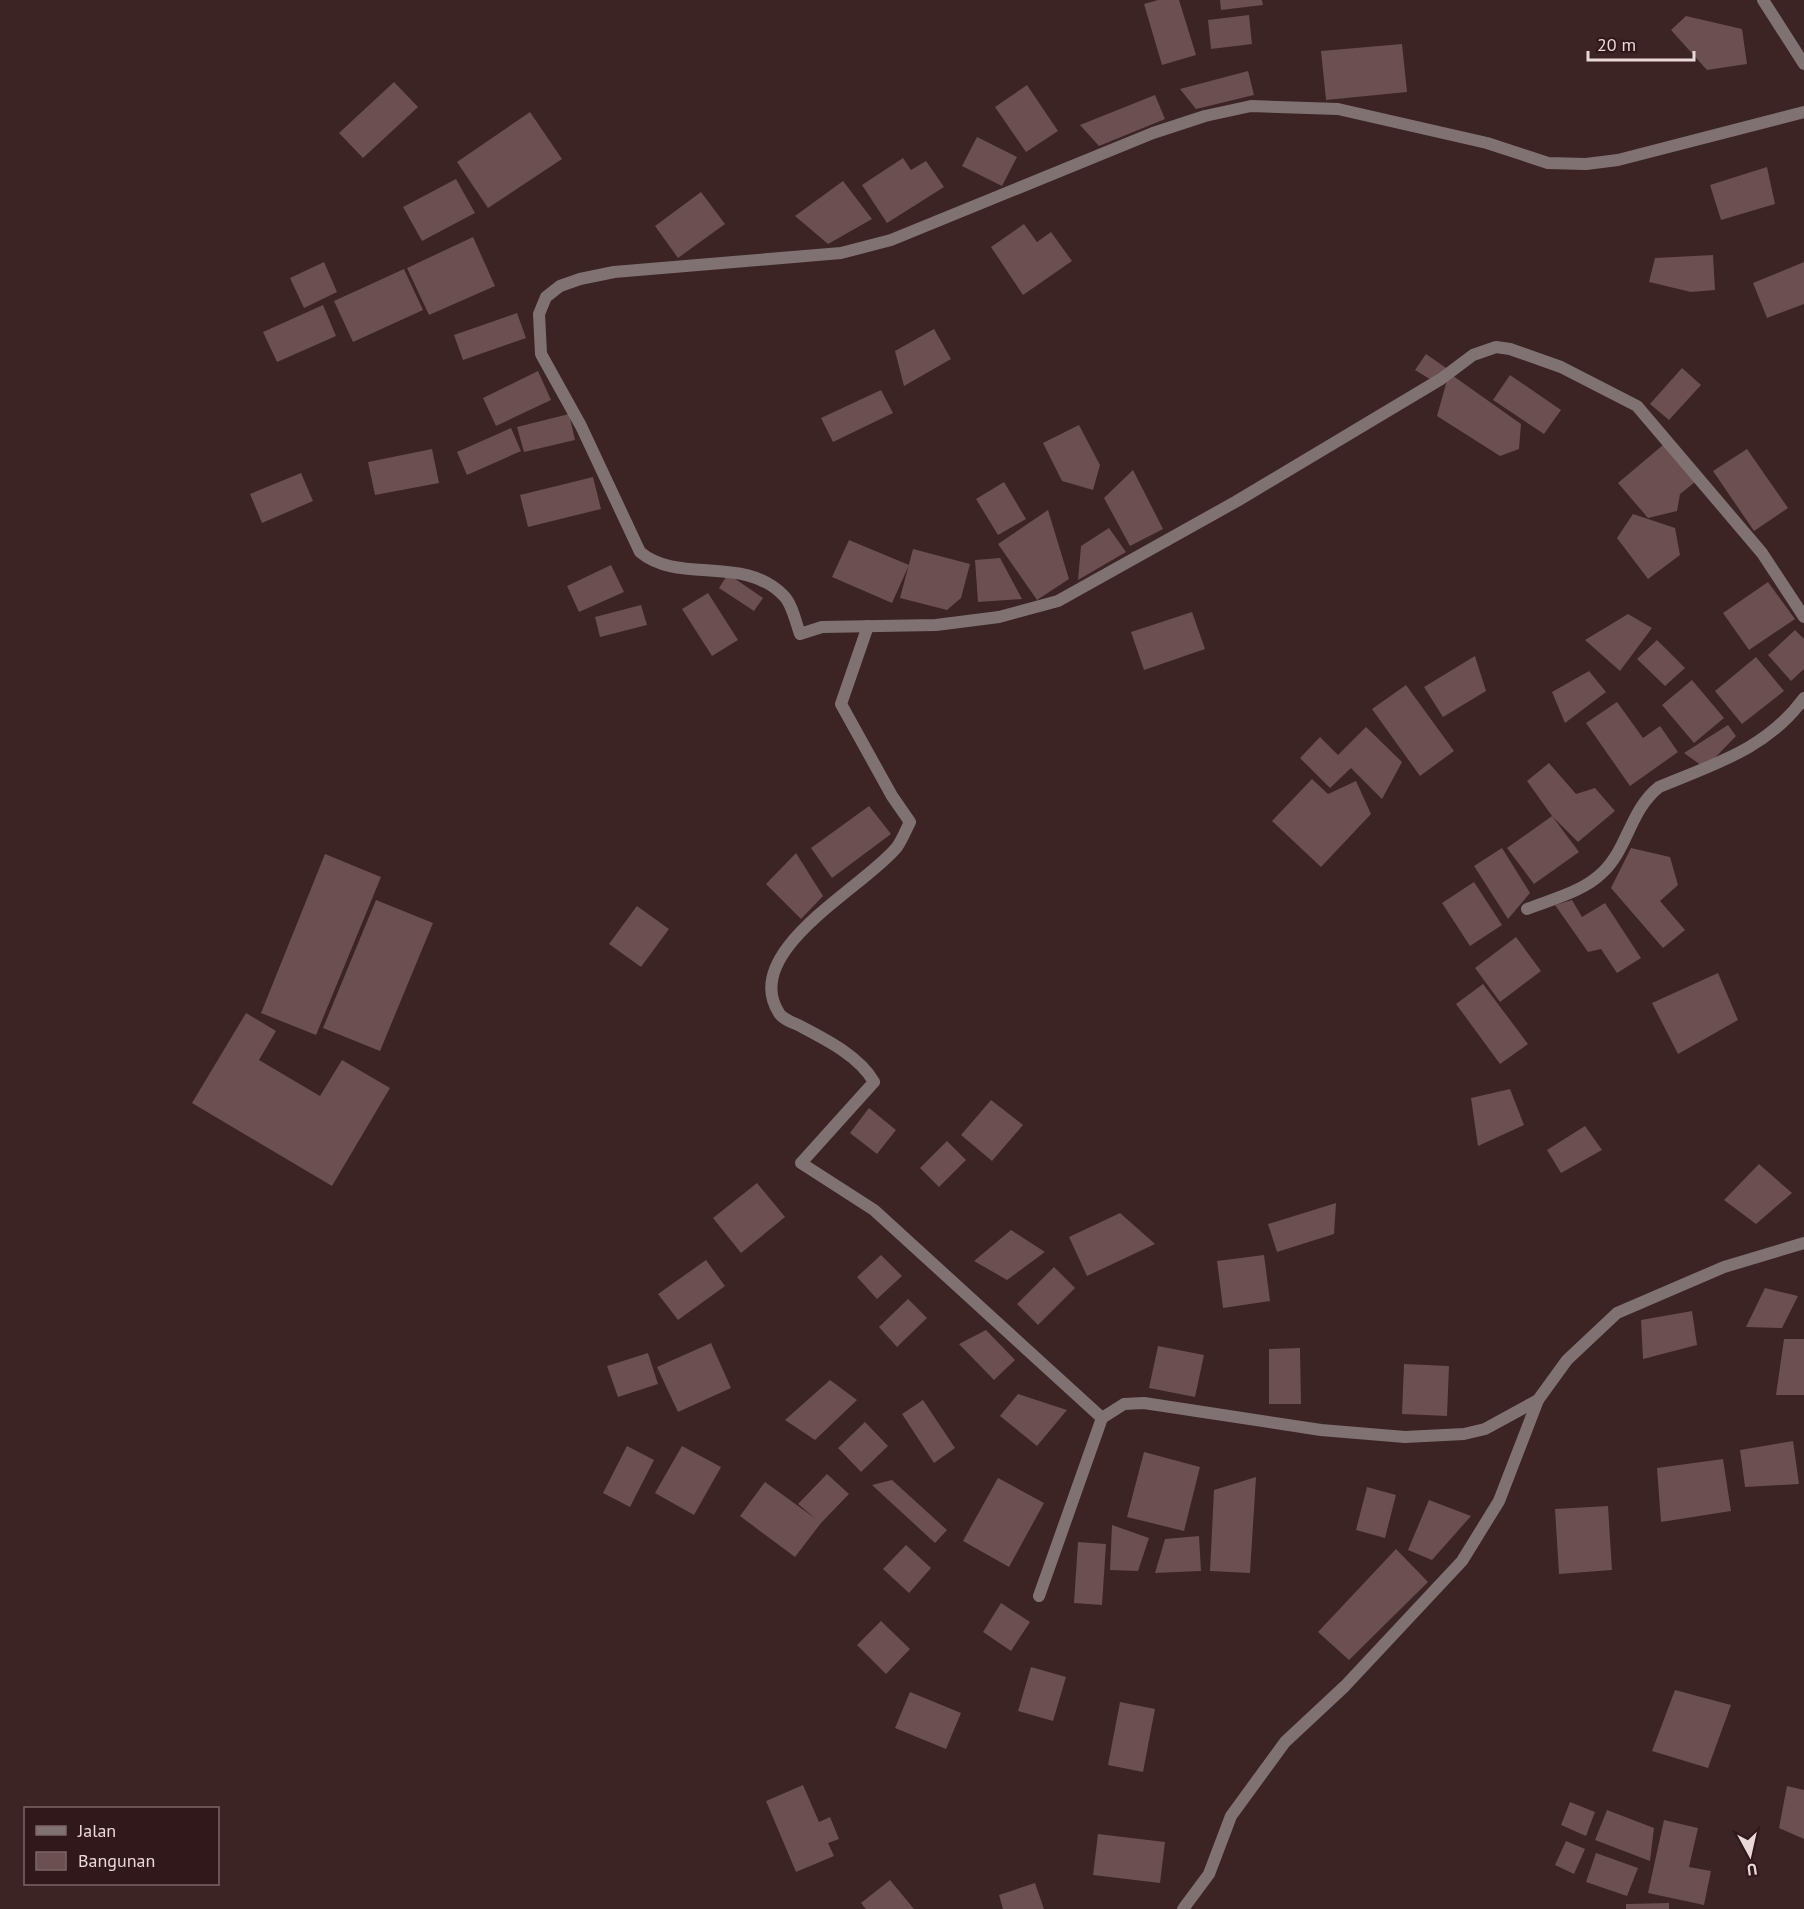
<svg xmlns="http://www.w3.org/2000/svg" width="1804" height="1909" viewBox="0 0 1804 1909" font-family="'PT Sans',sans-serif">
<rect width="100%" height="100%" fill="#3c2324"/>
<g fill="#6c4f50">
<polygon points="1158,0 1179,0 1196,55 1162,65 1144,4"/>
<polygon points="1220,0 1262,0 1263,5 1221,10"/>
<polygon points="1249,15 1252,44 1211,49 1208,20"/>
<polygon points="1686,16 1742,29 1747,64 1707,70 1671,30"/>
<polygon points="1402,44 1407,92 1326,100 1321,51"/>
<polygon points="1248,71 1254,95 1196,109 1180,89"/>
<polygon points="394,82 418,107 363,158 339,133"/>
<polygon points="1027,85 1058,131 1026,152 995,107"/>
<polygon points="1155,95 1165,119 1099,146 1080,125"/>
<polygon points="530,112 562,159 488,208 457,162"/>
<polygon points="977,137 1017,157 1002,186 962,166"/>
<polygon points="903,158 911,170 926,161 944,187 887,223 862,185"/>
<polygon points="1767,167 1775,204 1721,220 1710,185"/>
<polygon points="456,179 475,213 422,241 403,207"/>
<polygon points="843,181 872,219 828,244 795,216"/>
<polygon points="701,192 725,224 678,258 655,226"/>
<polygon points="1024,224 1037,242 1051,232 1072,261 1023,295 991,247"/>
<polygon points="473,237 495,286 429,315 407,268"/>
<polygon points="1713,255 1715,290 1691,292 1649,282 1655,258"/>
<polygon points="324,262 337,292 304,308 290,278"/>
<polygon points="1804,262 1804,304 1767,318 1753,283"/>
<polygon points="404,269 423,310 353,342 334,301"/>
<polygon points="323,305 336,336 277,362 263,332"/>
<polygon points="517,313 526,338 463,360 454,335"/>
<polygon points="934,329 951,359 904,386 895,351"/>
<polygon points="1426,354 1449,370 1433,381 1415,370"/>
<polygon points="1682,368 1701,385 1669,420 1650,404"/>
<polygon points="538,371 551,400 496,426 483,398"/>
<polygon points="1449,373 1521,424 1519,449 1500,456 1437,416"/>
<polygon points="1510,375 1561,410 1544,434 1493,400"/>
<polygon points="881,390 893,413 833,442 821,418"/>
<polygon points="569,414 575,440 524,452 517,427"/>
<polygon points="1079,425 1100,465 1093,490 1062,481 1043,443"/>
<polygon points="511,428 521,451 467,475 457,452"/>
<polygon points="1663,445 1695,482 1680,494 1677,511 1648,518 1618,483"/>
<polygon points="432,449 439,483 375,495 368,462"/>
<polygon points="1747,449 1788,508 1754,531 1713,471"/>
<polygon points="1133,470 1163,529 1130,546 1104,498"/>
<polygon points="301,473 313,501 262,523 250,494"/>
<polygon points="593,477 601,509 528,527 520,495"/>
<polygon points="1004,482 1026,519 998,535 976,499"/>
<polygon points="1048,510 1069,579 1037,600 998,544"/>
<polygon points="1633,514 1675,528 1680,555 1648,579 1617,538"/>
<polygon points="1109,528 1126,552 1078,580 1081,546"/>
<polygon points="849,540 909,565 892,603 832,577"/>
<polygon points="913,549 970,564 961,598 947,610 900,598"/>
<polygon points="1000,558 1022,599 978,602 975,560"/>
<polygon points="611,565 624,592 579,612 567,586"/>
<polygon points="728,574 763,598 754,611 719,588"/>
<polygon points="1768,582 1795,619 1749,650 1723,613"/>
<polygon points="708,593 738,640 712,656 682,609"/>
<polygon points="641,605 647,625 600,637 595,617"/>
<polygon points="1192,612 1205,649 1144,670 1131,632"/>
<polygon points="1628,614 1652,628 1620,671 1585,640"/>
<polygon points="1795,630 1804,639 1804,669 1791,681 1768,655"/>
<polygon points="1657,640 1685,668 1665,686 1637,659"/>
<polygon points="1475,656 1486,691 1443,717 1424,687"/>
<polygon points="1756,657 1784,691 1742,724 1715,691"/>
<polygon points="1589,671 1606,692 1565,723 1552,692"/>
<polygon points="1692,680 1724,718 1694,743 1662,705"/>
<polygon points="1406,685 1454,751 1420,776 1372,709"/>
<polygon points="1617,702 1643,738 1660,726 1678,752 1630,786 1586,723"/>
<polygon points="1728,725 1736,736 1705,768 1684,753"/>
<polygon points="1366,727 1402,762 1382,799 1351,768 1330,788 1300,758 1320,737 1338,755"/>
<polygon points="1549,763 1576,794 1595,788 1615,811 1578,842 1552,816 1579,852 1534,884 1507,848 1552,816 1527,781"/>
<polygon points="1312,779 1328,794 1356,781 1371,814 1321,867 1272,821"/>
<polygon points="869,806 891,834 832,878 811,848"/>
<polygon points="1502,848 1530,893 1508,919 1474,866"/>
<polygon points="1631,848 1670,857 1678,885 1660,901 1685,930 1663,948 1611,888"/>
<polygon points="796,853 823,896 801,919 766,884"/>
<polygon points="325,854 381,877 316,1035 261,1013"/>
<polygon points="1474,882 1502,925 1470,946 1442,903"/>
<polygon points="376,900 433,923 380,1051 323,1028"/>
<polygon points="1572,900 1582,917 1605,903 1641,958 1617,973 1601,949 1588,952 1555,905"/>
<polygon points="637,906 669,929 641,967 609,944"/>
<polygon points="1516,937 1541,971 1500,1002 1475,968"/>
<polygon points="1718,973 1738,1020 1678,1054 1652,1003"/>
<polygon points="1483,984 1528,1044 1500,1064 1456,1004"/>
<polygon points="246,1013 276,1031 259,1060 320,1096 342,1060 390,1088 332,1186 192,1103"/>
<polygon points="1510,1089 1524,1125 1478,1146 1471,1098"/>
<polygon points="991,1100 1023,1125 992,1161 961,1135"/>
<polygon points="869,1108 896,1130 877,1154 850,1133"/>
<polygon points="1585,1126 1602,1150 1561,1173 1547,1150"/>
<polygon points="947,1141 966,1160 939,1187 920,1168"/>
<polygon points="1759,1164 1792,1193 1756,1224 1724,1200"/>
<polygon points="757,1183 785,1217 741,1253 713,1218"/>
<polygon points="1336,1203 1334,1234 1277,1252 1268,1224"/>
<polygon points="1120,1213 1155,1244 1087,1276 1069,1237"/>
<polygon points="1011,1230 1045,1252 1007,1280 974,1261"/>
<polygon points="881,1255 902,1276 877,1299 857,1277"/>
<polygon points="1264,1255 1270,1301 1223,1308 1217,1261"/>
<polygon points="706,1260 725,1286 678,1320 658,1294"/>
<polygon points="1054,1267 1075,1288 1038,1325 1017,1304"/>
<polygon points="1765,1288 1798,1296 1782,1328 1746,1327"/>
<polygon points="908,1299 927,1318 897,1347 879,1327"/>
<polygon points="1692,1311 1697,1345 1643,1359 1641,1320"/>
<polygon points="986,1330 1015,1360 994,1380 959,1344"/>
<polygon points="1784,1339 1804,1339 1804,1395 1776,1395"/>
<polygon points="711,1343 731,1388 678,1412 657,1367"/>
<polygon points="1158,1346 1204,1355 1195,1397 1149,1388"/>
<polygon points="1300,1348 1301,1404 1269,1404 1269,1349"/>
<polygon points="648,1353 658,1384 618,1397 607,1366"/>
<polygon points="1404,1364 1449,1366 1447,1416 1402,1414"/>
<polygon points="830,1380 857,1400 815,1440 785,1420"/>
<polygon points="1018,1394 1067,1410 1037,1446 1000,1416"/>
<polygon points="923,1400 955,1448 934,1463 902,1414"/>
<polygon points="865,1422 888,1446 861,1472 838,1448"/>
<polygon points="1793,1441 1799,1484 1745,1487 1740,1450"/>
<polygon points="627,1446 654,1460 630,1507 603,1493"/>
<polygon points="682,1446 721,1467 694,1515 655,1493"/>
<polygon points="1144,1452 1200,1467 1184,1531 1127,1517"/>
<polygon points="1723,1459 1731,1511 1661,1522 1657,1468"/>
<polygon points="827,1474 849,1494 821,1523 795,1557 740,1516 765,1482 816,1519 798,1504"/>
<polygon points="1256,1477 1250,1573 1210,1571 1214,1490"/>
<polygon points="998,1478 1044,1503 1009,1567 963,1541"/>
<polygon points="892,1480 947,1530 935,1543 872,1485"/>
<polygon points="1367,1487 1396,1495 1385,1538 1356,1530"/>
<polygon points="1429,1500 1471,1516 1432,1560 1408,1550"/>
<polygon points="1608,1506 1612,1570 1559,1574 1555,1509"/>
<polygon points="1112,1525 1149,1538 1138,1571 1110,1570"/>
<polygon points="1199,1536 1201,1571 1155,1573 1165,1539"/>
<polygon points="1078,1542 1106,1544 1102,1605 1074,1603"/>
<polygon points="906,1545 931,1568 909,1593 883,1569"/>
<polygon points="1396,1549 1428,1582 1349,1660 1318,1632"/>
<polygon points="1001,1603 1030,1622 1011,1651 983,1632"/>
<polygon points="881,1621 910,1649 886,1674 857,1645"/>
<polygon points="1031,1667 1066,1677 1053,1721 1018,1711"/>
<polygon points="1675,1690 1731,1705 1708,1768 1652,1751"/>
<polygon points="910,1692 961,1713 946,1749 895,1728"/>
<polygon points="1120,1702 1155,1709 1143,1772 1108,1765"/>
<polygon points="803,1785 819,1822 830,1817 839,1839 828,1843 834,1856 796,1872 766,1801"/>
<polygon points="1787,1786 1804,1790 1804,1839 1779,1828"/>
<polygon points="1570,1802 1595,1812 1586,1836 1561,1825"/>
<polygon points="1607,1810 1654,1828 1650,1861 1595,1840"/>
<polygon points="1664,1820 1698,1828 1689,1867 1711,1871 1704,1905 1648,1893"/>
<polygon points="1098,1834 1165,1842 1160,1883 1093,1875"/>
<polygon points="1566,1841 1585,1849 1574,1874 1555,1865"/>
<polygon points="1596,1853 1638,1868 1627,1896 1586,1882"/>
<polygon points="890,1880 914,1909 866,1909 861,1903"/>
<polygon points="1035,1883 1044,1909 1003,1909 999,1895"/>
<polygon points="1669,1903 1669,1909 1626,1909 1626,1904"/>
</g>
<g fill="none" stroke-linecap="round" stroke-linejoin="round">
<g stroke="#807273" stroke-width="12">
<polyline points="1763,0 1804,64"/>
<path d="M1804 112 1618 160 1586 164 1548 163 1487 143 1338 109 1251 106 1205 116 1153 133 891 240 841 253 614 272 580 279 560 286 546 297 539 314 541 354 581 426 640 552C679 585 744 554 784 596 792 604 796 623 800 634L822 627 936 625 999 617 1058 601 1237 501 1441 379 1473 355 1496 347 1510 349 1561 367 1637 406 1762 553 1804 617"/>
<path d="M868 626 841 704 892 796 910 822C906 830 902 840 897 847 865 887 739 951 779 1013 783 1020 795 1023 802 1027 827 1040 860 1057 874 1082L801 1163 874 1210 1102 1418"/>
<path d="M1527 909C1552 899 1583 892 1603 872 1628 848 1630 810 1659 787 1714 764 1767 749 1804 698"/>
<polyline points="1039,1596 1102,1418 1124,1404 1144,1403 1321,1430 1405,1437 1464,1434 1485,1429 1538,1400 1567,1360 1617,1313 1724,1267 1804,1243"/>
<polyline points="1183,1909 1209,1874 1231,1816 1285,1742 1345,1686 1462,1561 1499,1501 1538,1400"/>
</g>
</g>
<rect x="24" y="1807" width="195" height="78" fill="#31191b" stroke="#7b6567" stroke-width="1.5"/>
<rect x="36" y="1826" width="30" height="9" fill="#807273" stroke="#7b6567" stroke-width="1.5"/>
<text x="78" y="1837" font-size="18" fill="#e9d8d8">Jalan</text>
<rect x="36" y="1852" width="30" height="18" fill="#6c4f50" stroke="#7b6567" stroke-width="1.5"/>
<text x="78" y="1867" font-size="18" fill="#e9d8d8">Bangunan</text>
<g transform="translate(1750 1855) rotate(172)" stroke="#31191b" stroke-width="4.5" paint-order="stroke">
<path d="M0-4.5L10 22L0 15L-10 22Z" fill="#e9d8d8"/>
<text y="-9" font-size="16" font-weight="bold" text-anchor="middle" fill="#e9d8d8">U</text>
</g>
<path d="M1588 51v9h106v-9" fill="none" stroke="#e9d8d8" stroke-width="3"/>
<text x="1597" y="51" font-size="18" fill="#e9d8d8" stroke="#31191b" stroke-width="4.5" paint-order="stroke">20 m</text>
</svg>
